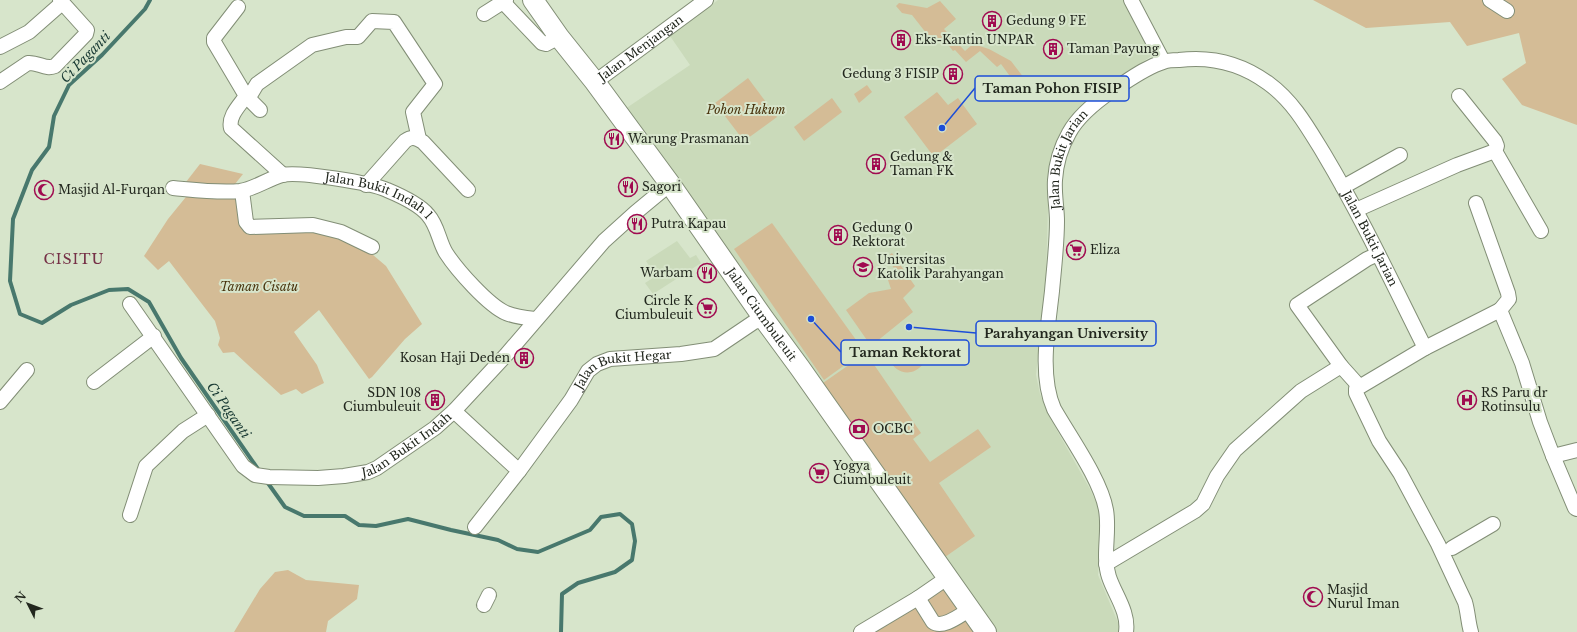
<svg xmlns="http://www.w3.org/2000/svg" width="1577" height="632" viewBox="0 0 1577 632" font-family="'Libre Baskerville',serif">
<rect width="100%" height="100%" fill="#d7e5cb"/>
<g fill="#cadaba">
<polygon points="718,0 1127,0 1150,44 1151,56 1096,96 1051,178 1048,207 1046,278 1036,375 1040,394 1050,418 1090,489 1099,509 1101,531 1098,575 1122,632 990,632 625,109 690,65 670,36"/>
<polygon points="677,241 690,258 696,255 701,263 653,294 645,283 656,276 646,261"/>
</g>
<g fill="#d4bc96">
<polygon points="1313,0 1577,0 1577,125 1522,105 1502,79 1526,63 1519,33 1467,46 1450,22 1366,28"/>
<polygon points="940,1 956,19 944,29 965,51 973,44 989,49 1011,61 1024,78 1012,88 1007,83 1012,79 1001,64 997,67 980,51 966,62 955,50 953,51 943,38 934,43 912,15 902,13 896,6 899,3 927,8"/>
<polygon points="748,78 777,117 744,141 715,103"/>
<polygon points="867,85 872,92 859,103 854,94"/>
<polygon points="937,92 948,105 958,98 977,124 934,157 904,117"/>
<polygon points="832,98 842,112 804,141 794,127"/>
<polygon points="200,164 243,174 235,184 229,189 186,182"/>
<polygon points="190,192 238,194 240,220 342,237 366,249 386,266 422,324 405,339 372,377 369,379 319,310 294,332 317,365 324,383 302,394 296,389 281,395 234,352 223,353 218,345 220,338 215,321 169,261 158,270 144,256 168,219"/>
<polygon points="772,223 864,351 824,380 734,249"/>
<polygon points="892,253 915,286 903,298 913,312 871,346 846,310 869,293 891,289 888,280 897,273 887,257"/>
<path d="M911 341 927 361C922 365 917 371 911 372 902 374 892 368 890 359L892 355Z"/>
<polygon points="866,353 921,433 913,439 930,462 978,429 991,447 939,483 975,536 945,557 823,383"/>
<polygon points="288,570 306,580 359,585 357,599 328,621 326,632 234,632 260,589 275,572"/>
<polygon points="946,582 982,632 875,632"/>
</g>
<g fill="none" stroke-linecap="round" stroke-linejoin="round">
<g stroke="#48786d" stroke-width="4">
<polyline points="150,0 145,9 102,55 69,85 54,116 49,147 32,170 13,219 10,281 20,314 42,323 71,305 109,290 128,289 149,302 181,358 260,472"/>
<polyline points="265,479 285,507 304,516 345,516 359,525 376,526 408,519 451,530 498,540 517,549 538,552 590,530 601,517 620,514 632,524 635,541 632,560 615,572 578,583 562,594 561,632"/>
</g>
<defs>
<g id="minor">
<polyline points="1131,0 1163,61"/>
<polyline points="1490,0 1507,11"/>
<polyline points="503,2 542,43 546,44 559,37"/>
<path d="M238 7 214 38V42L246 96C240 105 228 116 231 128L283 175"/>
<polyline points="484,14 506,0"/>
<polyline points="0,47 29,32 62,3"/>
<path d="M0 82 28 63C38 62 46 70 55 66L86 34 87 30 60 0"/>
<path id="s1" d="M595 82 706 0"/>
<polyline points="251,94 257,84 312,45 346,37 358,37 372,21 394,22 435,84 413,112 419,139"/>
<polyline points="246,96 260,110"/>
<polyline points="1495,151 1541,231"/>
<path d="M366 185 405 141C412 136 416 138 423 142L468 190"/>
<polyline points="1343,187 1400,155"/>
<path id="s2" d="M173 188C195 190 218 193 240 191 254 189 268 179 282 175 298 171 372 183 387 190 399 195 420 205 428 215 438 226 439 242 446 253 457 270 488 305 506 313 516 317 525 318 535 319"/>
<polyline points="242,191 246,222 250,227 313,225 341,232 372,247"/>
<polyline points="1476,203 1508,293 1509,299 1500,310"/>
<polyline points="1356,210 1457,165 1495,151 1497,146 1495,141 1459,96"/>
<path id="s3" d="M130 304 243 466 255 475 269 477 318 478 344 476 368 472 377 468 435 428 454 411 506 355 604 241 635 213 670 184"/>
<polyline points="94,382 154,336"/>
<polyline points="1359,386 1341,366 1297,305 1367,259 1378,254"/>
<polyline points="0,402 27,370"/>
<polyline points="454,411 519,471 475,527"/>
<polyline points="1553,456 1577,450"/>
<path id="s4" d="M519 471 571 400 588 371 597 364 610 359 681 354 714 349 754 322 764 319"/>
<polyline points="130,515 146,466 183,431 208,415"/>
<polyline points="1452,548 1493,524"/>
<polyline points="1106,564 1195,511 1203,504 1217,476 1235,450 1301,391 1341,366"/>
<path d="M918 598 933 622C943 629 960 615 969 610"/>
<polyline points="484,605 489,595"/>
<polyline points="861,632 918,598 947,578"/>
<path id="s5" d="M1126 632C1129 612 1115 595 1109 577 1102 556 1110 532 1106 510 1101 480 1070 437 1054 409 1039 375 1048 328 1052 291 1054 268 1057 244 1057 221 1057 208 1054 194 1055 180 1056 164 1061 147 1069 133 1078 116 1097 101 1113 90 1129 80 1144 68 1163 62 1168 60 1174 60 1179 60 1211 56 1242 64 1268 83 1294 102 1308 128 1324 154 1361 216 1392 282 1425 348"/>
<path d="M1471 632C1468 622 1468 612 1465 602L1438 544 1400 473 1379 441 1356 393V389L1425 348 1500 310 1522 363 1540 422 1553 456 1575 508 1577 509"/>
</g>
<g id="secondary">
<path id="s6" d="M533 0 559 37 595 82 670 184 764 319 800 368 986 632"/>
</g>
</defs>
<use href="#minor" stroke="#828e76" stroke-width="16"/>
<use href="#secondary" stroke="#828e76" stroke-width="22"/>
<use href="#minor" stroke="#fff" stroke-width="14"/>
<use href="#secondary" stroke="#fff" stroke-width="20"/>
</g>
<defs>
<symbol id="building-ring" viewBox="-11 -11 22 22"><circle r="9.5" fill="#d7e5cb" stroke="#a00b50" stroke-width="1.5"/><path d="M-4-6H4V6H1V3H-1V6H-4ZM-2.5-4.3h1.7v1.8h-1.7ZM.8-4.3h1.7v1.8H.8ZM-2.5-1h1.7V.8h-1.7ZM.8-1h1.7V.8H.8Z" fill="#a00b50"/></symbol>
<symbol id="restaurant-ring" viewBox="-11 -11 22 22"><circle r="9.5" fill="#d7e5cb" stroke="#a00b50" stroke-width="1.5"/><path d="M-5-6h1v4h1v-4h1v4h1v-4h1v5L-1.5 .5V6h-2V.5L-5-1ZM5-6V6H3V1.5H1.5Q1.5-4 5-6Z" fill="#a00b50"/></symbol>
<symbol id="mosque-ring" viewBox="-11 -11 22 22"><circle r="9.5" fill="#d7e5cb" stroke="#a00b50" stroke-width="1.5"/><path d="M3.5-4.9A6 6 0 1 0 3.5 4.9A5 5 0 1 1 3.5-4.9Z" fill="#a00b50"/></symbol>
<symbol id="supermarket-ring" viewBox="-11 -11 22 22"><circle r="9.5" fill="#d7e5cb" stroke="#a00b50" stroke-width="1.5"/><path d="M-6-5.5h2.5l.6 2H6L4.5 2H-2.5L-4.4-4H-6ZM-1.5 3.2a1.3 1.3 0 1 0 .1 0ZM3 3.2a1.3 1.3 0 1 0 .1 0Z" fill="#a00b50"/></symbol>
<symbol id="school-ring" viewBox="-11 -11 22 22"><circle r="9.5" fill="#d7e5cb" stroke="#a00b50" stroke-width="1.5"/><path d="M0-5L7-2L0 1L-7-2ZM-4 1L0 2.5L4 1V4Q0 6-4 4Z" fill="#a00b50"/></symbol>
<symbol id="hospital-ring" viewBox="-11 -11 22 22"><circle r="9.5" fill="#d7e5cb" stroke="#a00b50" stroke-width="1.5"/><path d="M-5-5h3v3.5h4V-5h3V5h-3V1.5h-4V5h-3Z" fill="#a00b50"/></symbol>
<symbol id="bank-ring" viewBox="-11 -11 22 22"><circle r="9.5" fill="#d7e5cb" stroke="#a00b50" stroke-width="1.5"/><path d="M-6-4H6V4H-6ZM0-2.3a2.3 2.3 0 1 0 0 4.6a2.3 2.3 0 1 0 0-4.6Z" fill="#a00b50"/></symbol>
</defs>
<g fill-rule="evenodd">
<use href="#building-ring" x="981" y="10" width="22" height="22"/>
<use href="#building-ring" x="890" y="29" width="22" height="22"/>
<use href="#building-ring" x="1042" y="38" width="22" height="22"/>
<use href="#building-ring" x="942" y="63" width="22" height="22"/>
<use href="#restaurant-ring" x="603" y="128" width="22" height="22"/>
<use href="#building-ring" x="865" y="153" width="22" height="22"/>
<use href="#restaurant-ring" x="617" y="176" width="22" height="22"/>
<use href="#mosque-ring" x="33" y="179" width="22" height="22"/>
<use href="#restaurant-ring" x="626" y="213" width="22" height="22"/>
<use href="#building-ring" x="827" y="224" width="22" height="22"/>
<use href="#supermarket-ring" x="1065" y="239" width="22" height="22"/>
<use href="#school-ring" x="852" y="256" width="22" height="22"/>
<use href="#restaurant-ring" x="696" y="262" width="22" height="22"/>
<use href="#supermarket-ring" x="696" y="297" width="22" height="22"/>
<use href="#building-ring" x="513" y="347" width="22" height="22"/>
<use href="#building-ring" x="424" y="389" width="22" height="22"/>
<use href="#hospital-ring" x="1456" y="389" width="22" height="22"/>
<use href="#bank-ring" x="848" y="418" width="22" height="22"/>
<use href="#supermarket-ring" x="808" y="462" width="22" height="22"/>
<use href="#mosque-ring" x="1302" y="586" width="22" height="22"/>
</g>
<g text-anchor="middle" stroke-width="4" stroke-linejoin="round" paint-order="stroke">
<g font-size="12" fill="#22271e" stroke="#d7e5cb" text-anchor="start">
<text x="1006" y="25">Gedung 9 FE</text>
<text x="915" y="44">Eks-Kantin UNPAR</text>
<text x="1067" y="53">Taman Payung</text>
<text x="939" y="78" text-anchor="end">Gedung 3 FISIP</text>
<text x="628" y="143">Warung Prasmanan</text>
<text x="890" y="161">Gedung &amp;<tspan x="890" dy="14">Taman FK</tspan></text>
<text x="642" y="191">Sagori</text>
<text x="58" y="194">Masjid Al-Furqan</text>
<text x="651" y="228">Putra Kapau</text>
<text x="852" y="232">Gedung 0<tspan x="852" dy="14">Rektorat</tspan></text>
<text x="1090" y="254">Eliza</text>
<text x="877" y="264">Universitas<tspan x="877" dy="14">Katolik Parahyangan</tspan></text>
<text x="693" y="277" text-anchor="end">Warbam</text>
<text x="693" y="305" text-anchor="end">Circle K<tspan x="693" dy="14">Ciumbuleuit</tspan></text>
<text x="510" y="362" text-anchor="end">Kosan Haji Deden</text>
<text x="421" y="397" text-anchor="end">SDN 108<tspan x="421" dy="14">Ciumbuleuit</tspan></text>
<text x="1481" y="397">RS Paru dr<tspan x="1481" dy="14">Rotinsulu</tspan></text>
<text x="873" y="433">OCBC</text>
<text x="833" y="470">Yogya<tspan x="833" dy="14">Ciumbuleuit</tspan></text>
<text x="1327" y="594">Masjid<tspan x="1327" dy="14">Nurul Iman</tspan></text>
</g>
<g font-size="12" fill="#22271e" stroke="#d7e5cb">
<text dy="4" stroke="none"><textPath href="#s1" startOffset="57">Jalan Menjangan</textPath></text>
<text dy="4" stroke="none"><textPath href="#s5" startOffset="494">Jalan Bukit Jarian</textPath></text>
<text dy="4" stroke="none"><textPath href="#s2" startOffset="213">Jalan Bukit Indah 1</textPath></text>
<text dy="4" stroke="none"><textPath href="#s5" startOffset="937">Jalan Bukit Jarian</textPath></text>
<text dy="4" stroke="none"><textPath href="#s6" startOffset="389">Jalan Ciumbuleuit</textPath></text>
<text dy="4" stroke="none"><textPath href="#s4" startOffset="155">Jalan Bukit Hegar</textPath></text>
<text dy="4" stroke="none"><textPath href="#s3" startOffset="373">Jalan Bukit Indah</textPath></text>
</g>
<g font-size="12" font-style="italic" fill="#4a350f" stroke="#d7e5cb">
<text x="746" y="114">Pohon Hukum</text>
<text x="259" y="291">Taman Cisatu</text>
</g>
<g font-size="13" font-style="italic" fill="#183933" stroke="#d7e5cb">
<text transform="translate(85 57) rotate(-46)" y="5">Ci Paganti</text>
<text transform="translate(229 410) rotate(55)" y="5">Ci Paganti</text>
</g>
<g font-size="14" letter-spacing="1" fill="#763147" stroke="#d7e5cb">
<text x="74" y="264">CISITU</text>
</g>
</g>
<path fill="none" stroke="#1d4ed8" stroke-width="1.5" d="M942 128L975 88M909 327L976 333M811 319L841 352"/>
<g fill="#1d4ed8" stroke="#d7e5cb" stroke-width="1.5">
<circle cx="942" cy="128" r="4"/>
<circle cx="909" cy="327" r="4"/>
<circle cx="811" cy="319" r="4"/>
</g>
<g fill="#d7e5cb" stroke="#1d4ed8" stroke-width="1.5">
<rect x="975" y="76" width="154" height="25" rx="4"/>
<rect x="976" y="321" width="180" height="25" rx="4"/>
<rect x="841" y="340" width="128" height="25" rx="4"/>
</g>
<g font-size="13" text-anchor="middle" font-weight="bold" fill="#22271e">
<text x="1052" y="93">Taman Pohon FISIP</text>
<text x="1066" y="338">Parahyangan University</text>
<text x="905" y="357">Taman Rektorat</text>
</g>
<g transform="translate(28 604) rotate(312)" stroke="#d7e5cb" stroke-width="3" paint-order="stroke">
<path d="M0-3L7 15L0 10L-7 15Z" fill="#22271e"/>
<text y="-6" font-size="11" font-weight="bold" text-anchor="middle" fill="#22271e">N</text>
</g>
</svg>
